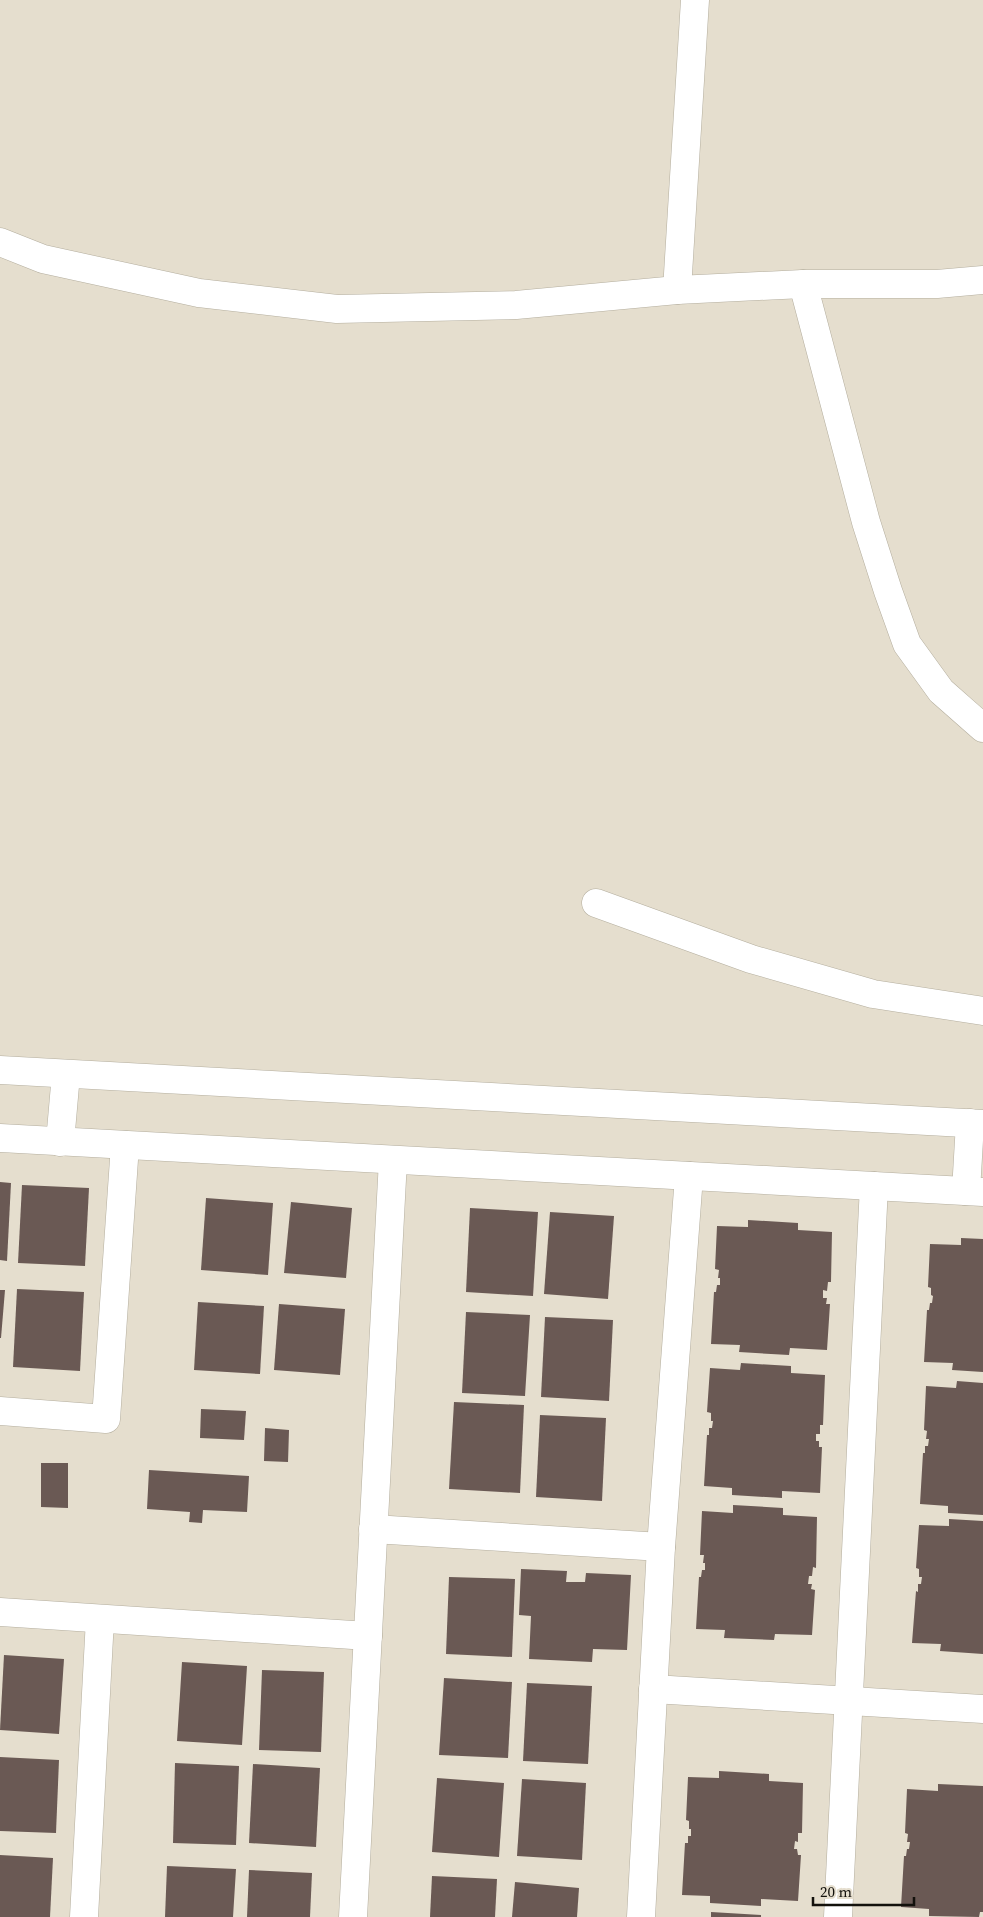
<svg xmlns="http://www.w3.org/2000/svg" width="983" height="1917" viewBox="0 0 983 1917" font-family="'Source Serif 4',serif">
<rect width="100%" height="100%" fill="#e5dece"/>
<g fill="#6a5954">
<polygon points="0,1182 11,1183 7,1261 0,1260"/>
<polygon points="22,1185 89,1188 85,1266 18,1263"/>
<polygon points="206,1198 273,1203 268,1275 201,1270"/>
<polygon points="291,1202 352,1208 346,1278 284,1273"/>
<polygon points="470,1208 538,1212 533,1296 466,1292"/>
<polygon points="550,1212 614,1216 608,1299 544,1294"/>
<polygon points="748,1220 798,1223 798,1230 832,1232 831,1282 828,1282 827,1291 823,1290 823,1298 827,1298 826,1304 830,1304 827,1350 790,1348 789,1355 739,1352 740,1345 711,1344 714,1292 716,1292 717,1285 720,1285 720,1278 718,1278 719,1270 715,1269 717,1226 748,1227"/>
<polygon points="961,1238 983,1239 983,1372 952,1370 953,1363 924,1362 927,1310 929,1310 930,1303 932,1303 933,1296 931,1295 931,1288 928,1287 930,1244 961,1245"/>
<polygon points="17,1289 84,1292 80,1371 13,1367"/>
<polygon points="0,1290 5,1290 1,1338 0,1338"/>
<polygon points="198,1302 264,1306 260,1374 194,1370"/>
<polygon points="279,1304 345,1309 340,1375 274,1370"/>
<polygon points="466,1312 530,1315 525,1396 462,1393"/>
<polygon points="545,1317 613,1320 609,1401 541,1397"/>
<polygon points="741,1363 791,1366 791,1373 825,1375 823,1425 820,1425 820,1434 816,1434 816,1441 819,1441 819,1447 822,1447 820,1493 782,1491 782,1498 732,1495 732,1488 704,1486 707,1435 709,1435 709,1428 712,1428 713,1421 711,1421 711,1413 707,1412 710,1368 740,1370"/>
<polygon points="957,1381 983,1383 983,1515 948,1513 948,1506 920,1504 923,1453 925,1453 925,1446 928,1446 929,1439 926,1439 927,1431 924,1430 926,1386 956,1388"/>
<polygon points="454,1402 524,1405 520,1493 449,1489"/>
<polygon points="201,1409 246,1411 244,1440 200,1438"/>
<polygon points="540,1415 606,1418 602,1501 536,1497"/>
<polygon points="265,1428 289,1430 288,1462 264,1461"/>
<polygon points="41,1463 68,1463 68,1508 41,1507"/>
<polygon points="149,1470 249,1476 247,1512 203,1510 202,1523 189,1522 190,1512 147,1509"/>
<polygon points="733,1505 783,1508 783,1515 817,1517 816,1568 813,1567 812,1576 809,1576 808,1584 812,1584 811,1589 815,1590 812,1635 775,1634 774,1640 724,1638 725,1630 696,1629 699,1577 701,1577 702,1570 705,1570 705,1563 703,1563 704,1555 700,1555 702,1511 733,1513"/>
<polygon points="949,1519 983,1521 983,1654 940,1651 941,1644 912,1643 916,1591 918,1592 918,1584 921,1584 922,1577 919,1577 919,1569 916,1568 919,1525 949,1526"/>
<polygon points="521,1569 567,1571 566,1582 585,1582 586,1573 631,1575 627,1650 593,1649 592,1662 529,1659 531,1616 519,1615"/>
<polygon points="449,1577 515,1579 512,1657 446,1654"/>
<polygon points="4,1655 64,1659 59,1734 0,1730"/>
<polygon points="182,1662 247,1666 242,1745 177,1741"/>
<polygon points="262,1670 324,1672 321,1752 259,1750"/>
<polygon points="444,1678 512,1682 508,1758 439,1755"/>
<polygon points="527,1683 592,1686 588,1764 523,1761"/>
<polygon points="0,1757 59,1760 56,1833 0,1831"/>
<polygon points="175,1763 239,1766 236,1845 173,1843"/>
<polygon points="253,1764 320,1768 316,1847 249,1843"/>
<polygon points="719,1771 769,1774 769,1781 803,1783 802,1833 798,1833 798,1842 795,1841 794,1849 797,1849 798,1855 801,1855 798,1901 761,1899 761,1906 710,1903 710,1896 682,1895 685,1843 688,1843 688,1836 691,1836 691,1829 689,1829 689,1821 686,1820 688,1777 719,1778"/>
<polygon points="437,1778 504,1783 499,1857 432,1852"/>
<polygon points="522,1779 586,1783 582,1860 517,1856"/>
<polygon points="938,1784 983,1786 983,1912 980,1912 979,1917 929,1916 929,1909 901,1907 904,1856 906,1856 907,1849 909,1849 910,1842 907,1842 908,1834 905,1833 907,1789 938,1791"/>
<polygon points="0,1855 53,1858 50,1917 0,1917"/>
<polygon points="167,1866 236,1869 233,1917 165,1917"/>
<polygon points="249,1870 312,1873 310,1917 247,1917"/>
<polygon points="432,1876 497,1879 495,1917 430,1917"/>
<polygon points="515,1882 579,1888 577,1917 512,1917"/>
<polygon points="711,1912 761,1915 761,1917 711,1917"/>
</g>
<g fill="none" stroke-linecap="round" stroke-linejoin="round">
<defs>
<g id="minor">
<polyline points="0,242 43,259 199,293 337,309 516,305 677,290 803,284 937,284 983,280"/>
<polyline points="803,284 866,522 888,591 907,644 941,691 983,728"/>
<polyline points="677,290 695,0"/>
<polyline points="596,903 751,959 873,994 983,1011"/>
<polyline points="0,1070 983,1124"/>
<polyline points="0,1138 983,1192"/>
<polyline points="60,1142 66,1074"/>
<polyline points="966,1191 970,1123"/>
<polyline points="0,1411 106,1419 125,1145"/>
<polyline points="373,1529 661,1547"/>
<polyline points="0,1612 368,1636"/>
<polyline points="653,1689 983,1709"/>
<polyline points="84,1917 100,1619"/>
<polyline points="353,1917 393,1160"/>
<polyline points="641,1917 661,1547 689,1176"/>
<polyline points="838,1917 874,1186"/>
</g>
</defs>
<use href="#minor" stroke="#b4ae9e" stroke-width="29"/>
<use href="#minor" stroke="#fff" stroke-width="28"/>
</g>
<path d="M813 1897v8h101v-8" fill="none" stroke="#13110c" stroke-width="2.5"/>
<text x="820" y="1897" font-size="15" fill="#13110c" stroke="#e5dece" stroke-width="4" paint-order="stroke">20 m</text>
</svg>
